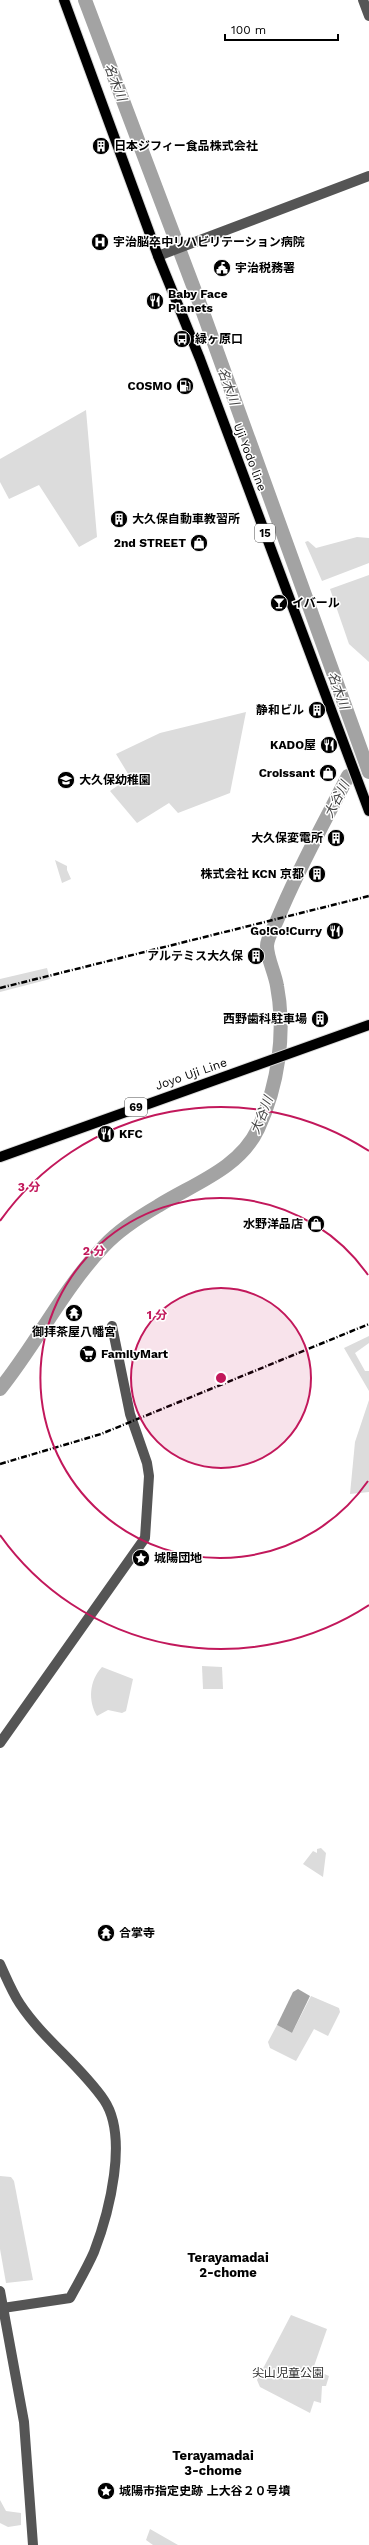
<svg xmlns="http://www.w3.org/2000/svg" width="369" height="2545" viewBox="0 0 369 2545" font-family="'Work Sans','Noto Sans JP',sans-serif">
<rect width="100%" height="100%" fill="#fff"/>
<g fill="#dcdcdc">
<polygon points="86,410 97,537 79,547 39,485 9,499 0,482 0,459"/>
<polygon points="357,537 369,538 369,563 322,581 305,542 308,541 316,548"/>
<polygon points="369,575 369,662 349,644 330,589"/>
<polygon points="246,712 230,793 178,813 169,803 137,823 110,791 130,777 116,754 160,733"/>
<polygon points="55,860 67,866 67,870 71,879 62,883"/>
<polygon points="47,968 50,979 0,992 0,979"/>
<polygon points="369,1336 369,1343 355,1353 365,1371 369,1371 369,1391 344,1348"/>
<polygon points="369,1400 369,1492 350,1494 355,1442"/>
<polygon points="202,1666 222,1667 223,1689 203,1689"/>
<path d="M102 1667 133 1679 126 1711 122 1713 108 1710 97 1716C88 1701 89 1681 102 1667Z"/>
<polygon points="321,1848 326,1853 323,1877 303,1864 313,1851 317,1853 317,1849"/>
<polygon points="311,1996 339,2008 340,2012 328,2036 314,2029 296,2061 270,2048 268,2042 277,2025 292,2033"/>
<polygon points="0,2176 11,2177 14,2181 33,2280 6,2283 0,2249"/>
<polygon points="291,2315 327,2329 313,2369 329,2376 326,2386 322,2386 321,2403 314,2401 310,2413 260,2387 257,2380"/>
<polygon points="0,2500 6,2511 21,2513 21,2525 8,2527 0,2523"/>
<polygon points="150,2529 178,2545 153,2545 146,2540"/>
</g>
<polygon fill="#a3a3a3" points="298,1989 310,1996 292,2033 277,2025 293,1992"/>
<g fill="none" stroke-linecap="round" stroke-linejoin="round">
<g stroke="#a3a3a3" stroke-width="14">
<polyline points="85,0 201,307 369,772"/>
<path d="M0 1389C37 1343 63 1289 104 1246 119 1230 139 1217 158 1206 193 1184 239 1169 258 1129 278 1086 286 1033 277 986 275 973 267 958 267 946 267 937 275 926 278 918 298 869 324 823 348 776"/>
</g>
<defs>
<g id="major">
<polyline points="64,0 158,256 200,359 369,811"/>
<polyline points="0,1157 369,1025"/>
</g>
</defs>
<use href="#major" stroke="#dbdbdb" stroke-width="12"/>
<g stroke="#555" stroke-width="10">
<polyline points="363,0 369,16"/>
<polyline points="158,256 369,176"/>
<polyline points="0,1743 145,1538 149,1476 147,1463 130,1414 112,1326"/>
<path d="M0 1964C6 1977 12 1992 20 2004 44 2040 80 2065 104 2100 129 2137 109 2213 94 2252 87 2268 78 2283 70 2298L3 2308"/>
<polyline points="0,2291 24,2422 33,2545"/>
</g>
<use href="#major" stroke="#000" stroke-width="10"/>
<g stroke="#000" stroke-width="2.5" stroke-dasharray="6 2 1 2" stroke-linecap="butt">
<polyline points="0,988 369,896"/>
<polyline points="0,1464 101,1434 369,1324"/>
</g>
</g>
<circle cx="221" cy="1378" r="90" fill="#c2185b" fill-opacity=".12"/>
<g fill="none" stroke="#c2185b" stroke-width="2">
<circle cx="221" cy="1378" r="90"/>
<path d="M368 1481A180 180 0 1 1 368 1275"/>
<path d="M369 1605A271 271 0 0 1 0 1535M0 1221A271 271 0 0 1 369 1151"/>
</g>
<defs>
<symbol id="building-disc" viewBox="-11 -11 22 22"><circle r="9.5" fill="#000" stroke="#fff"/><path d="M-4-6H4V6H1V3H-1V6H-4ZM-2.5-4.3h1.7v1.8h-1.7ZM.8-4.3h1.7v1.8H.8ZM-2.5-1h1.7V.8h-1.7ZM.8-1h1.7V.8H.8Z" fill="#fff"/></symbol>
<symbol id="hospital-disc" viewBox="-11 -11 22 22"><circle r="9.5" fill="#000" stroke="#fff"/><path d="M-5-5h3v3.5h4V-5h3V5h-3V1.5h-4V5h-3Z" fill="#fff"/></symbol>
<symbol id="civic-disc" viewBox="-11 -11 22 22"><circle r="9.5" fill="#000" stroke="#fff"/><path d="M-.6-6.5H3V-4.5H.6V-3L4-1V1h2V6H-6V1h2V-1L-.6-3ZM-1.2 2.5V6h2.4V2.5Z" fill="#fff"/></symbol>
<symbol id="restaurant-disc" viewBox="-11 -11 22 22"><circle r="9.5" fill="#000" stroke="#fff"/><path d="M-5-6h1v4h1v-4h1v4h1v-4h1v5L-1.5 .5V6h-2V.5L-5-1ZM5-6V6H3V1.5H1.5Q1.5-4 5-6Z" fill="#fff"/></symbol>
<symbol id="bus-disc" viewBox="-11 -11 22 22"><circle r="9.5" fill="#000" stroke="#fff"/><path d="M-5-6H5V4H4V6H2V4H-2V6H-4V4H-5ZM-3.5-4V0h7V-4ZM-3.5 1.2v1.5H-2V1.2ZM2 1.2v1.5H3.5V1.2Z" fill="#fff"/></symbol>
<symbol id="fuel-disc" viewBox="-11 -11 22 22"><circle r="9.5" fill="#000" stroke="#fff"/><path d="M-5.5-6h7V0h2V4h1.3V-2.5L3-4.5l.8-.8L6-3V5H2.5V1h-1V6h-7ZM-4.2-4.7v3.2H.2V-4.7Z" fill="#fff"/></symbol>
<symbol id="shop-disc" viewBox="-11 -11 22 22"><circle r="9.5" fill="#000" stroke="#fff"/><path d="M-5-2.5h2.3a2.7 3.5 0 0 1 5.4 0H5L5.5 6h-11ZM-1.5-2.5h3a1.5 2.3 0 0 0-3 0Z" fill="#fff"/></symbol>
<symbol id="bar-disc" viewBox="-11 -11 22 22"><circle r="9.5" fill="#000" stroke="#fff"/><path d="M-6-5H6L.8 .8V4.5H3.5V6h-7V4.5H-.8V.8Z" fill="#fff"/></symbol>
<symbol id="school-disc" viewBox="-11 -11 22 22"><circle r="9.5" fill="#000" stroke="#fff"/><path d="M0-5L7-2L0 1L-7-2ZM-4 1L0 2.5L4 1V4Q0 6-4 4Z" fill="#fff"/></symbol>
<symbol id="temple-disc" viewBox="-11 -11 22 22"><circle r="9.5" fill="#000" stroke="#fff"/><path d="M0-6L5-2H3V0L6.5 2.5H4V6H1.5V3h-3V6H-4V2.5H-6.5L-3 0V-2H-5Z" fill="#fff"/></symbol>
<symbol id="supermarket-disc" viewBox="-11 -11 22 22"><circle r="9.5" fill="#000" stroke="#fff"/><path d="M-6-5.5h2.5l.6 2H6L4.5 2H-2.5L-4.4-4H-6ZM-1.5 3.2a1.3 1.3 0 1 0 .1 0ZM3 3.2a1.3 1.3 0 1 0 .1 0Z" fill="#fff"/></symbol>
<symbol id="sight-disc" viewBox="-11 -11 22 22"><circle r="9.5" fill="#000" stroke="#fff"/><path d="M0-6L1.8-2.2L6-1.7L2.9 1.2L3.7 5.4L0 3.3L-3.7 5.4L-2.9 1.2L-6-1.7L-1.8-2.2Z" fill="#fff"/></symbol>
</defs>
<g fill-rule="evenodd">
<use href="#building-disc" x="91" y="136" width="20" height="20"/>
<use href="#hospital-disc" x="90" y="232" width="20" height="20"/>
<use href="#civic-disc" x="212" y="258" width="20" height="20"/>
<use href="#restaurant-disc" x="145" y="291" width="20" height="20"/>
<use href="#bus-disc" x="172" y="329" width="20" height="20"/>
<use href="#fuel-disc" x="175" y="376" width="20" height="20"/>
<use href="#building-disc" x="109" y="509" width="20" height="20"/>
<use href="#shop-disc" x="189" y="533" width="20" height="20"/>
<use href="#bar-disc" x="269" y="593" width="20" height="20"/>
<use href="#building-disc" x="307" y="700" width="20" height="20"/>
<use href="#restaurant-disc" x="319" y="735" width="20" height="20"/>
<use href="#shop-disc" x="318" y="763" width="20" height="20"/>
<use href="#school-disc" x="56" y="770" width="20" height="20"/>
<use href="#building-disc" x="326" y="828" width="20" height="20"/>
<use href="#building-disc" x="307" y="864" width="20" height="20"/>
<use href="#restaurant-disc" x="325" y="921" width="20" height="20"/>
<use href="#building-disc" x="246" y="946" width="20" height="20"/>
<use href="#building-disc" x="310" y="1009" width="20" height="20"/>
<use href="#restaurant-disc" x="96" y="1124" width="20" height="20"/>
<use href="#shop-disc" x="306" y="1214" width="20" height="20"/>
<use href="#temple-disc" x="64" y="1303" width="20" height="20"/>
<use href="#supermarket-disc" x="78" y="1344" width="20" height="20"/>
<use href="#sight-disc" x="131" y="1548" width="20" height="20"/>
<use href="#temple-disc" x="96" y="1923" width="20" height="20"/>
<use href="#sight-disc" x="96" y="2481" width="20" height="20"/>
</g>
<g text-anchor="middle" stroke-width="3" stroke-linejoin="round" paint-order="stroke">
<g fill="#fff" stroke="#4c4c4c" stroke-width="1">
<rect x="255" y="524" width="20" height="18" rx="3"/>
<rect x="125" y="1098" width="22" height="18" rx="3"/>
</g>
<g font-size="11" font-weight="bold" fill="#000">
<text x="265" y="537">15</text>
<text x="136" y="1111">69</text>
</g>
<g font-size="12" font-weight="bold" fill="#000" stroke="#fff" text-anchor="start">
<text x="114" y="150">日本ジフィー食品株式会社</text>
<text x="113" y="246">宇治脳卒中リハビリテーション病院</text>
<text x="235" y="272">宇治税務署</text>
<text x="168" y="298">Baby Face<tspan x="168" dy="14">Planets</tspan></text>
<text x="195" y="343">緑ヶ原口</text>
<text x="172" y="390" text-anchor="end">COSMO</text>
<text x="132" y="523">大久保自動車教習所</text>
<text x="186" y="547" text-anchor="end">2nd STREET</text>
<text x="292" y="607">イバール</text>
<text x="304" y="714" text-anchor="end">静和ビル</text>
<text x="316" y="749" text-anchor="end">KADO屋</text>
<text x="315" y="777" text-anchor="end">Croissant</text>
<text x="79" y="784">大久保幼稚園</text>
<text x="323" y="842" text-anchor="end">大久保変電所</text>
<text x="304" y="878" text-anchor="end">株式会社 KCN 京都</text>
<text x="322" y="935" text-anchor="end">Go!Go!Curry</text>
<text x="243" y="960" text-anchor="end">アルテミス大久保</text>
<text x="307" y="1023" text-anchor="end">西野歯科駐車場</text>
<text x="119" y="1138">KFC</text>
<text x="303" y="1228" text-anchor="end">水野洋品店</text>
<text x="74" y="1336" text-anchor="middle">御拝茶屋八幡宮</text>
<text x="101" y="1358">FamilyMart</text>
<text x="154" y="1562">城陽団地</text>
<text x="119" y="1937">合掌寺</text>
<text x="119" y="2495">城陽市指定史跡 上大谷２０号墳</text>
</g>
<g font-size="12" fill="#000" stroke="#fff">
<text transform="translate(250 457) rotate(69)" y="4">Uji Yodo line</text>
<text transform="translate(191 1074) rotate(-19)" y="4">Joyo Uji Line</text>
</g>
<g font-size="12" fill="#333" stroke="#fff">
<text x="288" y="2377">尖山児童公園</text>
</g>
<g font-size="13" font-style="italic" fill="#444" stroke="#fff">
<text transform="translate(116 82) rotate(69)" y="5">名木川</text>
<text transform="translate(229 386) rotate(70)" y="5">名木川</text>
<text transform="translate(339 690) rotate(70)" y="5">名木川</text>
<text transform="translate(336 799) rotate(-63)" y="5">大谷川</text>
<text transform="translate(261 1115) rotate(-68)" y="5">大谷川</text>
</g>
<g font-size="13" font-weight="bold" fill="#000" stroke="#fff">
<text x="228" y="2262">Terayamadai<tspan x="228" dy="15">2-chome</tspan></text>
<text x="213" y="2460">Terayamadai<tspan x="213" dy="15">3-chome</tspan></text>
</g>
</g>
<circle cx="221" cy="1378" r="6" fill="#c2185b" stroke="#fff" stroke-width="2"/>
<g font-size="12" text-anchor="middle" font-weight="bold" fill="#c2185b" stroke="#fff" stroke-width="3" stroke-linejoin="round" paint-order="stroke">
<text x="29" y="1191">3 分</text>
<text x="94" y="1255">2 分</text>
<text x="157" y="1319">1 分</text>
</g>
<path d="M225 34v6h113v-6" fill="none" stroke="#000000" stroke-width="2"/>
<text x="231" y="34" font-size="12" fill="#000000" stroke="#ffffff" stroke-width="3" paint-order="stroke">100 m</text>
</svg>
